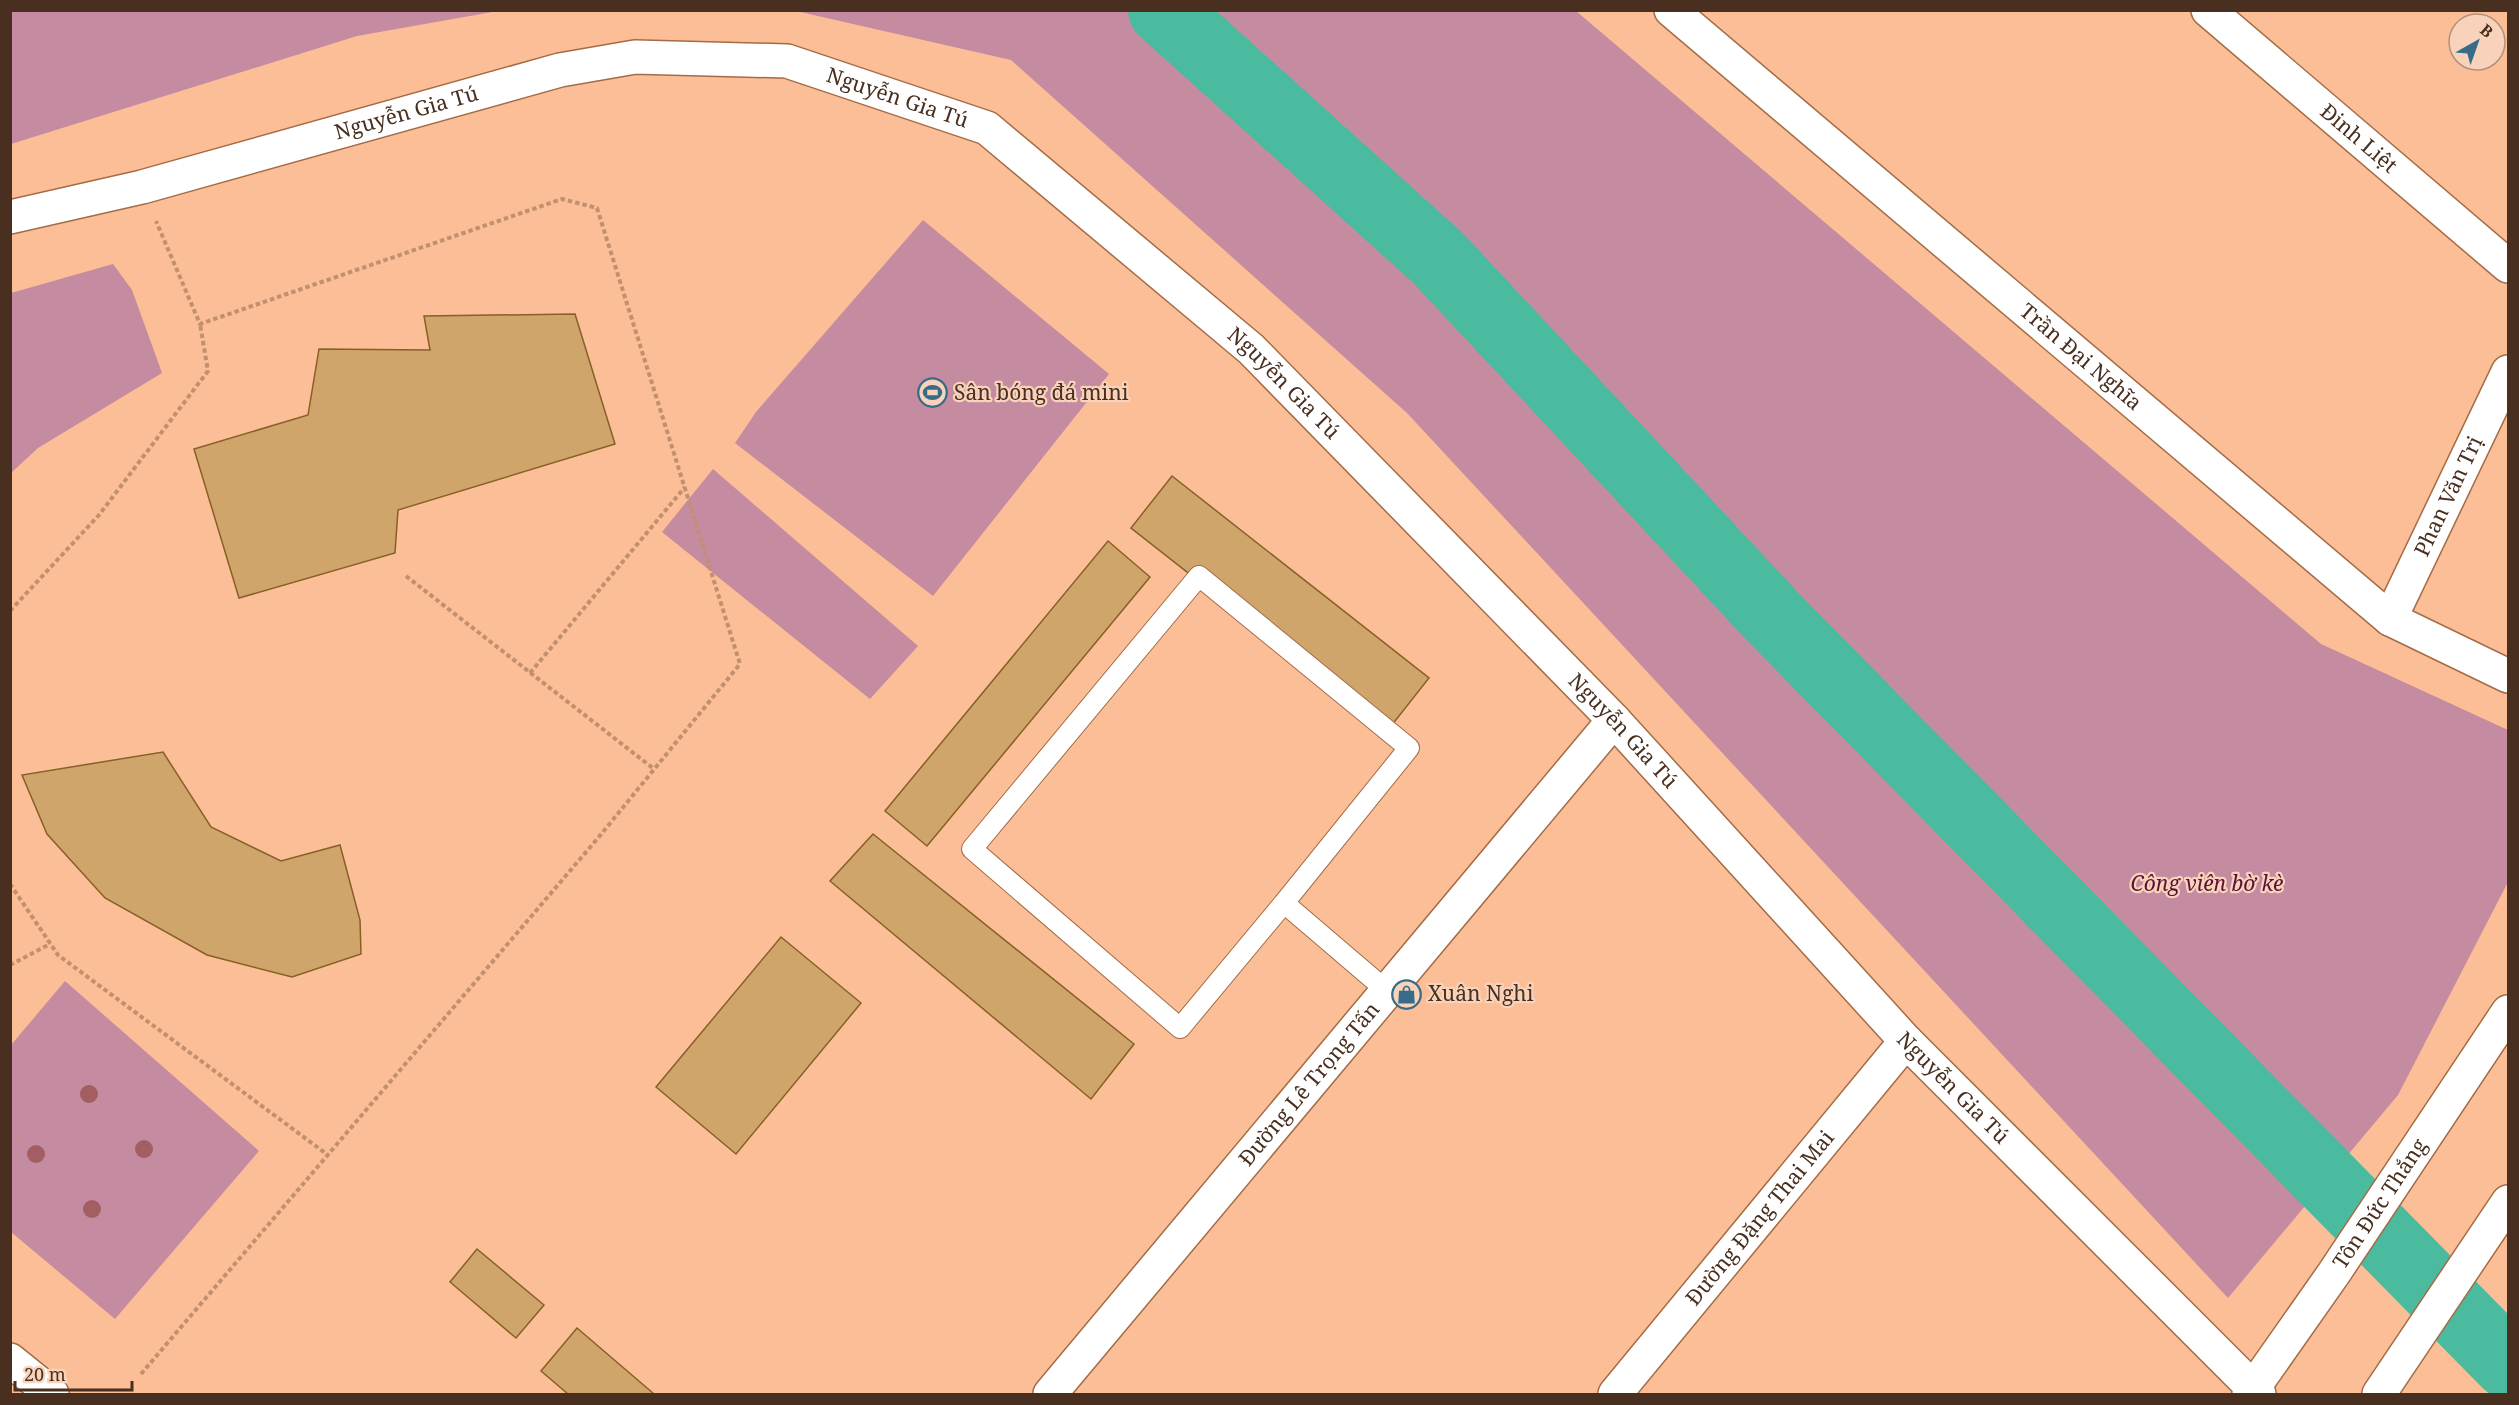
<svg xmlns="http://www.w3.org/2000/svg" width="2519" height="1405" viewBox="0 0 2519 1405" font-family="'Noto Serif',serif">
<rect width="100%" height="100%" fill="#fcbe96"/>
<g fill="#c48ba1">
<polygon points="11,10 498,10 498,11 357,36 11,144"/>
<polygon points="796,11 1576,11 2321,644 2508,730 2508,882 2398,1095 2228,1298 1407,413 1011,60"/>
<polygon points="923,220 1109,374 933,596 735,443 756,412"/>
<polygon points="113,264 132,290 162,373 38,448 11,473 11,293"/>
<polygon points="713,469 918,646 870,699 662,532"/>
<polygon points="65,981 259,1151 115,1319 11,1232 11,1045"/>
</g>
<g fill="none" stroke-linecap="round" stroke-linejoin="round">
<polyline stroke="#4bbb9f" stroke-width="70" points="1163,10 1438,258 1774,618 2508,1364"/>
</g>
<g fill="#cfa56c" stroke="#876026" stroke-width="1.5">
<polygon points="575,314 615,444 398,510 395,553 239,598 194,449 308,415 319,349 430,350 424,316"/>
<polygon points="1172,476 1429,678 1388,730 1131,528"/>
<polygon points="1108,541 1150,577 927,846 885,811"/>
<polygon points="163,752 211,827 281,861 340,845 360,920 361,954 292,977 207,955 105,898 47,834 22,775"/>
<polygon points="873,834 1134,1044 1091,1099 830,881"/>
<polygon points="781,937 861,1003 736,1154 656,1087"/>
<polygon points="477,1249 544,1305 516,1338 450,1282"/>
<polygon points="577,1328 654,1394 568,1394 541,1371"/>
</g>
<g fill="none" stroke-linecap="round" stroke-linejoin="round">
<defs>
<polyline id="service" points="1284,903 1180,1028 972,849 1199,576 1409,748 1284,903 1387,991"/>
<g id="minor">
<path id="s1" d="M1671 10 2390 619 2508 676"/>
<path id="s2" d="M2208 10 2508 266"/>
<path id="s3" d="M10 217 142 187 560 70 635 57 787 61 987 128 1251 349 1614 720 1906 1041 2259 1394"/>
<path id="s4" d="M2390 619 2508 372"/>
<polyline points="10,1360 52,1394"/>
<path id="s5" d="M1050 1394 1614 720"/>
<path id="s6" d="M1615 1394 1906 1041"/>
</g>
<g id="secondary">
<path id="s7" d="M2249 1394 2334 1273 2508 1012"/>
<polyline points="2379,1394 2508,1202"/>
</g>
</defs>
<use href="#service" stroke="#a46c46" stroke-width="22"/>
<use href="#minor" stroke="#a46c46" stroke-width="36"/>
<use href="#secondary" stroke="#a46c46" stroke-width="36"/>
<g stroke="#c2906f" stroke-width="4" stroke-dasharray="4.5 3" stroke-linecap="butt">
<polyline points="406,576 654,769"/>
<polyline points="10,611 99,515 208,371 200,324"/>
<polyline points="530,673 685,487"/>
<polyline points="10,884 58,955 328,1155"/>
<polyline points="10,965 50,944"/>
<polyline points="141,1374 598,838 740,664 597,208 562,199 200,324 156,221"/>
</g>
<use href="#service" stroke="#fff" stroke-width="20"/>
<use href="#minor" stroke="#fff" stroke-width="33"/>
<use href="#secondary" stroke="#fff" stroke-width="33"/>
</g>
<g fill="#a35e62">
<circle cx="89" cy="1094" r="9"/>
<circle cx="144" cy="1149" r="9"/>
<circle cx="36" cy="1154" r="9"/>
<circle cx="92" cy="1209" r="9"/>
</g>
<defs>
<symbol id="stadium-ring" viewBox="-11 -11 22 22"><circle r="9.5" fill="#f8d2ba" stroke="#376c88" stroke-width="1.5"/><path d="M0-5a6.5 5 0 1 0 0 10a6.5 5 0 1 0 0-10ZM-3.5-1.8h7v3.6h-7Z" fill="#376c88"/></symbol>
<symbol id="shop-ring" viewBox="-11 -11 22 22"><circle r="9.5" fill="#f8d2ba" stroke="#376c88" stroke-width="1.5"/><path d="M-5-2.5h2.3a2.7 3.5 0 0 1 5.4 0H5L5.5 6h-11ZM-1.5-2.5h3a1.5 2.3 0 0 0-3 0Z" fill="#376c88"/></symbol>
</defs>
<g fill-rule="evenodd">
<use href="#stadium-ring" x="916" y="376" width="33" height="33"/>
<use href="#shop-ring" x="1390" y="978" width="33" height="33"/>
</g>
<g text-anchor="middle" stroke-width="4.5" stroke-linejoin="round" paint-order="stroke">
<g font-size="21" fill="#482f1f" stroke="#f8d2ba">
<text dy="7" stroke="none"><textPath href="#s3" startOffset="914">Nguyễn Gia Tú</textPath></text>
<text dy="7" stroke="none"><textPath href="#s3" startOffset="410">Nguyễn Gia Tú</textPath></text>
<text dy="7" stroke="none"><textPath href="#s2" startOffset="198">Đinh Liệt</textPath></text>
<text dy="7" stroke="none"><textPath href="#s1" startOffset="537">Trần Đại Nghĩa</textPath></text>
<text dy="7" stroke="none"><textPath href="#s3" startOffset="1400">Nguyễn Gia Tú</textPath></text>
<text dy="7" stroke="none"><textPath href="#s4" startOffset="136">Phan Văn Trị</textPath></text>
<text dy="7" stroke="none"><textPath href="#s3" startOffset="1886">Nguyễn Gia Tú</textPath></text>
<text dy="7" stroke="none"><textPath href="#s5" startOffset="404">Đường Lê Trọng Tấn</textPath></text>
<text dy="7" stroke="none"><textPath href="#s3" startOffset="2372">Nguyễn Gia Tú</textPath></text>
<text dy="7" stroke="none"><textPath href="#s7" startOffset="231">Tôn Đức Thắng</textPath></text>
<text dy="7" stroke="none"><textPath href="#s6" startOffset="228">Đường Đặng Thai Mai</textPath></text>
</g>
<g font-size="21" fill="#482f1f" stroke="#f8d2ba" text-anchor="start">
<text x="954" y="400">Sân bóng đá mini</text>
<text x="1428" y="1001">Xuân Nghi</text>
</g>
<g font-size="21" font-style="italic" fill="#5a1037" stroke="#f8d2ba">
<text x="2207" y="891">Công viên bờ kè</text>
</g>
</g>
<rect width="2519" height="1405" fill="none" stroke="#482f1f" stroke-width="24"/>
<g transform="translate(2477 42) rotate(40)"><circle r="28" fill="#f8d2ba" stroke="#b2917c" stroke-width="1.5"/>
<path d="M0-4.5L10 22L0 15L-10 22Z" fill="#376c88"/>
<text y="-9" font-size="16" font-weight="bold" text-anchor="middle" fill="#482f1f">B</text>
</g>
<path d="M15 1381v9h117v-9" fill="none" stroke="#482f1f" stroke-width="3"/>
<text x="24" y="1381" font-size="18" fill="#482f1f" stroke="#f8d2ba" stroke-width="4.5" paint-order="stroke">20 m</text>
</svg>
